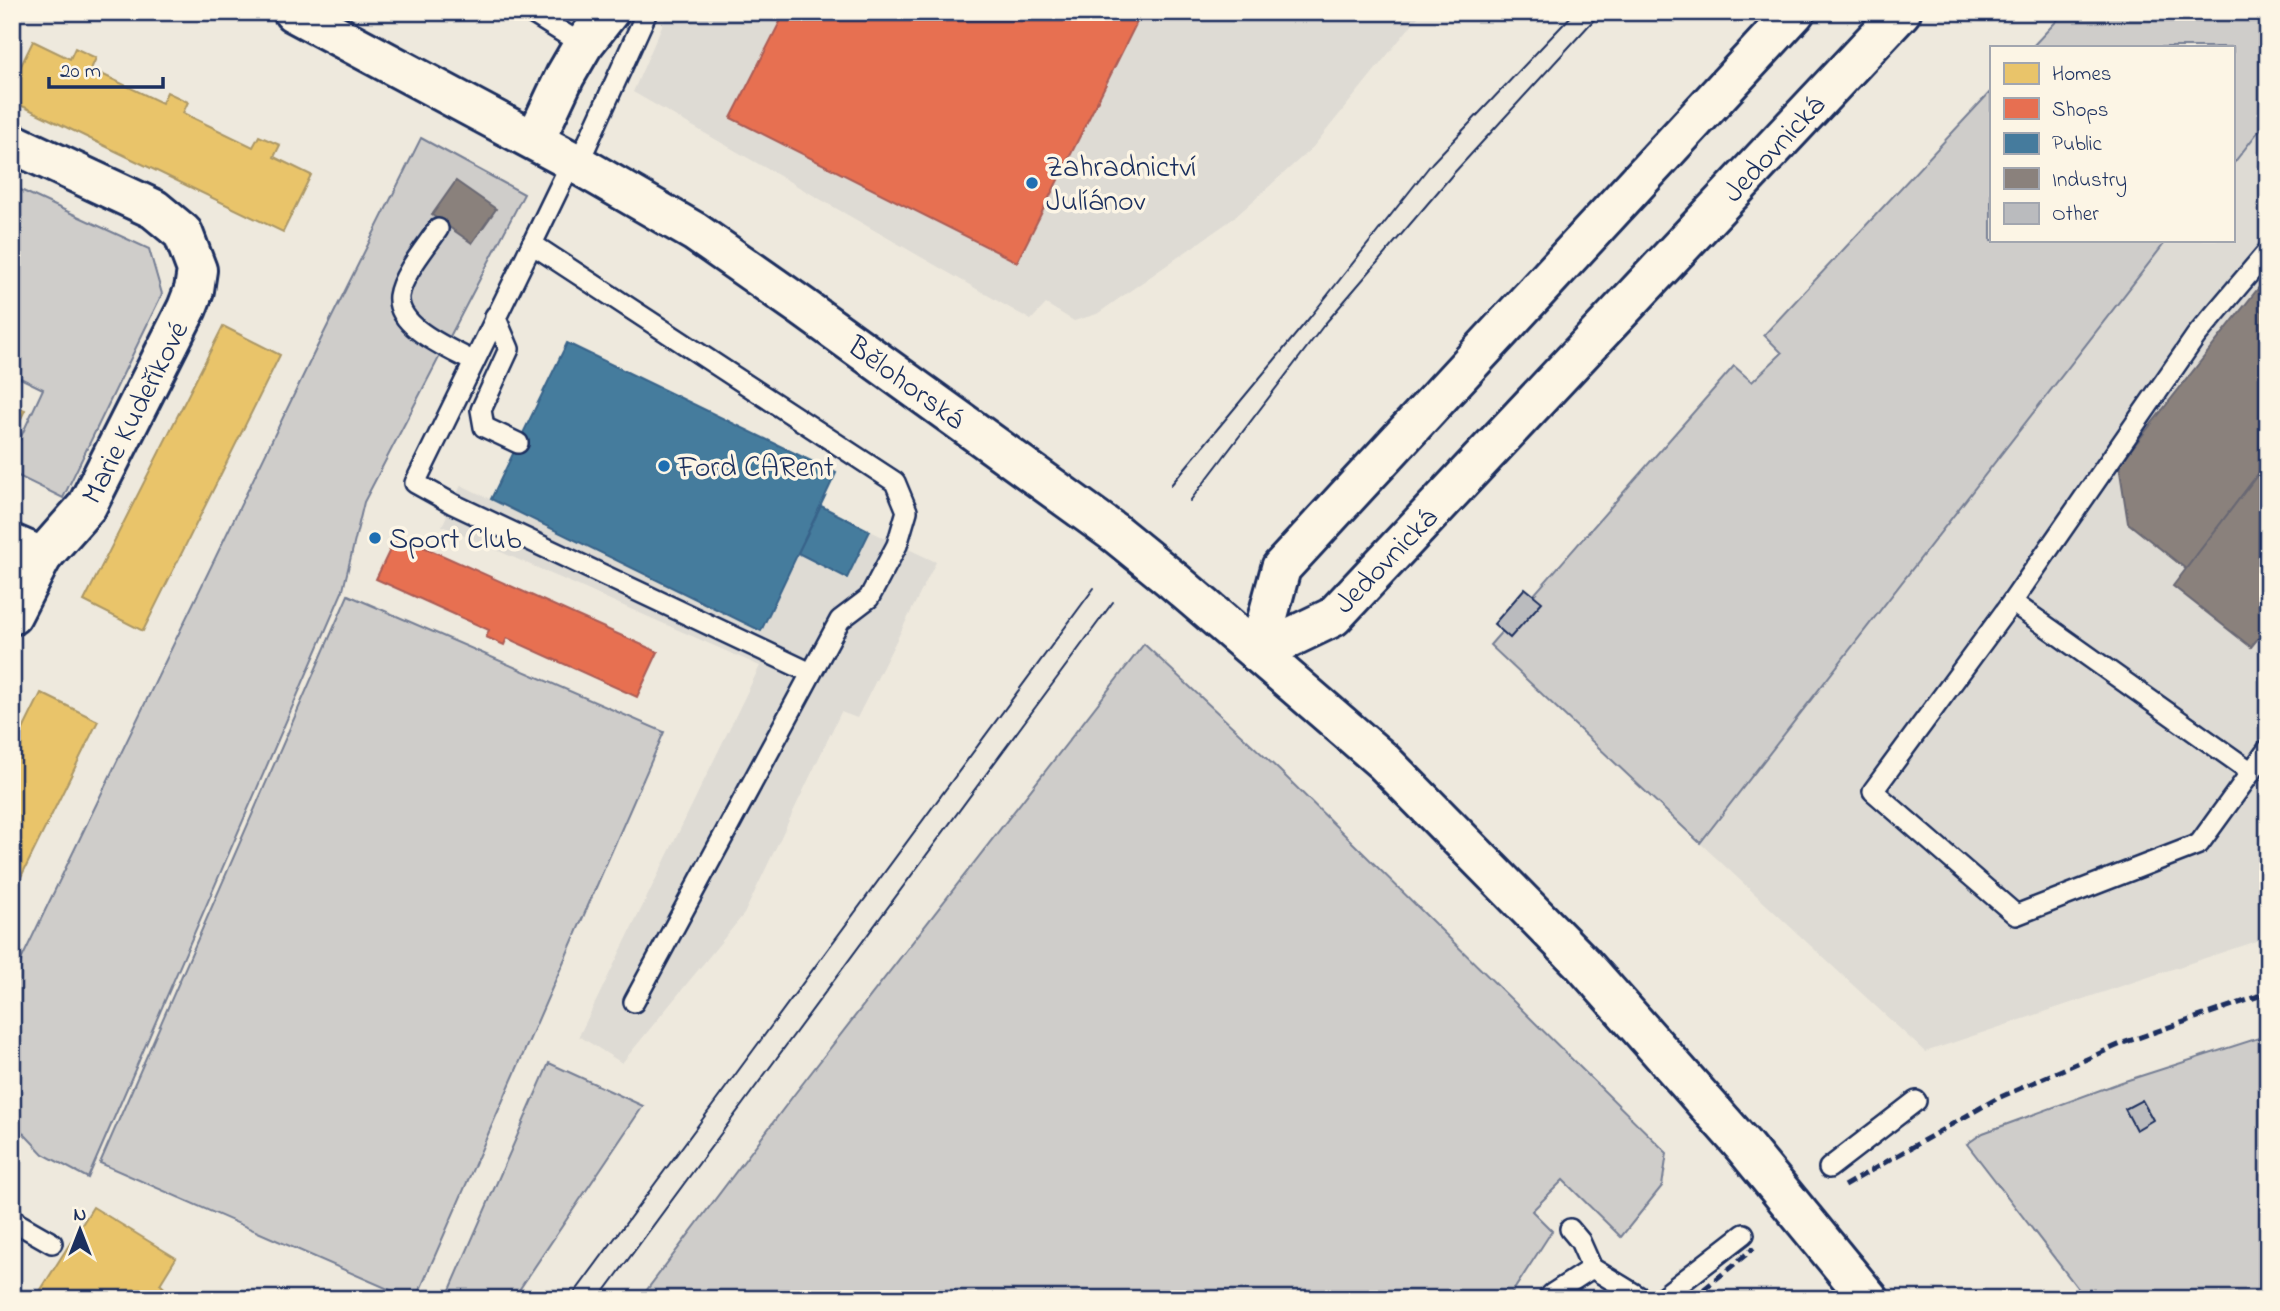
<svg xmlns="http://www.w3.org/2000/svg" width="2280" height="1311" viewBox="0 0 2280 1311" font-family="'Indie Flower',sans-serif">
<rect width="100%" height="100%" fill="#eee9dd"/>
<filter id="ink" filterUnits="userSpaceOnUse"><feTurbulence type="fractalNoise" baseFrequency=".0143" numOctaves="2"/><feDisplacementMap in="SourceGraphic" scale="14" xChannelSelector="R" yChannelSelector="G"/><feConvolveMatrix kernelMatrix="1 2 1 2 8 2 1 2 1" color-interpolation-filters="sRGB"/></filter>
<g filter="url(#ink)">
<g fill="#dedbd4">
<polygon points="668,12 1422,12 1313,147 1234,218 1097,314 1074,321 1046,304 1031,320 633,92"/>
<polygon points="2268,119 2268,937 1925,1052 1700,843 2167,240 2233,240 2233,164"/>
<polygon points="461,485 760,630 798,553 847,577 870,531 936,562 857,718 841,712 744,914 622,1063 579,1036 760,666 442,526"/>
</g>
<g fill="#cfcdca" stroke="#757e94" stroke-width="2">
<polygon points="2065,12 2268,12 2268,119 2233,164 2233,47 2032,47"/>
<polygon points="1991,91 1991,240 2167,240 1700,843 1490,645 1734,366 1752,382 1782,353 1764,335"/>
<polygon points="421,138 524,194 364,502 343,590 88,1178 43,1154 12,1121 12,979 316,349"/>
<polygon points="12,186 149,249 162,294 63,498 12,473 12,456 43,389 12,374"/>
<polygon points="348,595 664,732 416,1299 411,1299 100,1163"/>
<polygon points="1144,644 1280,771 1667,1153 1662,1186 1621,1237 1563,1180 1532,1211 1552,1231 1508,1299 640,1299 793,1096"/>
<polygon points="2268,1035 2268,1299 2086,1299 1967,1144 1983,1133 2122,1082"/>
<polygon points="549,1063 643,1106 513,1299 446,1299"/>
</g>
<g fill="#e9c46a" stroke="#ab9766" stroke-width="2">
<polygon points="33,41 70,59 75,48 96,58 91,69 162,103 167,92 188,102 183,113 253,147 259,136 280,145 274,157 311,175 283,232 12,101 12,84"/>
<polygon points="223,326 280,355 143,631 84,601"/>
<polygon points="12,405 25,410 12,438"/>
<polygon points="41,693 98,721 12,895 12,752"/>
<polygon points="93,1207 176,1258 160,1284 176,1299 35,1299"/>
</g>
<g fill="#e76f51" stroke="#aa5c55" stroke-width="2">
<polygon points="785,12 1142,12 1017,262 731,118"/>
<polygon points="397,535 658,652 637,697 507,638 504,645 486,637 489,630 376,579"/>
</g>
<g fill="#457b9d" stroke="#38648a" stroke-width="2">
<polygon points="567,343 836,473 761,631 491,499"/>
<polygon points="821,506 870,531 847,578 798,553"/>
</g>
<g fill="#8a817c" stroke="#696873" stroke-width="2">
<polygon points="456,181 496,209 472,243 432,215"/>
<polygon points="2268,276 2268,461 2186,569 2128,523 2119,465"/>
<polygon points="2268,461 2268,626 2251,647 2173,586"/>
</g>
<g fill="#babbbe" stroke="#1b2f5e" stroke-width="2">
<polygon points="1525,588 1542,602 1510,638 1494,624"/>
<polygon points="2142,1100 2153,1120 2136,1130 2125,1109"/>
</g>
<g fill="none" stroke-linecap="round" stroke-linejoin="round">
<defs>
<g id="lane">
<polyline points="530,12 583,45"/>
<polyline points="572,161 532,244 895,482 907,511 897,545 869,598 840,620 634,1002"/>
<polyline points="578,164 647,12"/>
<path d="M438 229C426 247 402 275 399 296 396 328 451 349 474 362"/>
<polyline points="532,244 415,483 453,504 811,673"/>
<polyline points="2268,251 2196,336 2012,602 1873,791 2016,915 2199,844 2268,749"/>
<polyline points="495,316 509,349 481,410 484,427 518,443"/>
<polyline points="2012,602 2250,771"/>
<polyline points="1829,1168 1916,1101"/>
<polyline points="12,1217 17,1223 52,1243"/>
<polyline points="1570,1229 1580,1241 1592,1268 1643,1299"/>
<polyline points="1548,1299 1552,1294 1592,1268"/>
<polyline points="1660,1299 1744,1234"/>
</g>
<g id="street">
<polyline points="293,12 572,161 695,232 801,306 1115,533"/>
<polyline points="535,140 565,76 583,45 609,12"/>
<polyline points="12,143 154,209 183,233 197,270 194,290 187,308 87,506 42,557 12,615"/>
<polyline points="12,544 42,557"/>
<polyline points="1174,581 1258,653"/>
</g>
<g id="secondary">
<polyline points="1258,653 1333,617 1901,12"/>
<polyline points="1258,653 1281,568 1795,12"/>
<polyline points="1258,653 1383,761 1583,964 1742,1144"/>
<polyline points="1846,1271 1869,1299"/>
</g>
</defs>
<use href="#lane" stroke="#1b2f5e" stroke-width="24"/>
<use href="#street" stroke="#1b2f5e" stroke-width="44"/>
<use href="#secondary" stroke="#1b2f5e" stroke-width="44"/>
<use href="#lane" stroke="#fcf5e5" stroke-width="19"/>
<use href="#street" stroke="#fcf5e5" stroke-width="38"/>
<use href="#secondary" stroke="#fcf5e5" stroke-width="38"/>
<g stroke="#1b2f5e" stroke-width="2">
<polyline points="1171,485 1311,316 1432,163 1575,12"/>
<polyline points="1190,501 1324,325 1453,174 1601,12"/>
<polyline points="570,1299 1094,588"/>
<polyline points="599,1299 1113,602"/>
</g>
<g stroke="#1b2f5e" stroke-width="5" stroke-dasharray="10 5" stroke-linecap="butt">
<polyline points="1844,1186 1996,1099 2123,1043 2268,993"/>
<polyline points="1692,1299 1754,1248"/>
</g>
<defs>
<polyline id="street-bridge" points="1115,533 1174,581"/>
<polyline id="secondary-bridge" points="1742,1144 1846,1271"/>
</defs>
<use href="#street-bridge" stroke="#1b2f5e" stroke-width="44" stroke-linecap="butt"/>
<use href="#secondary-bridge" stroke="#1b2f5e" stroke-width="44" stroke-linecap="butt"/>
<use href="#street-bridge" stroke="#fcf5e5" stroke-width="38"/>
<use href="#secondary-bridge" stroke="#fcf5e5" stroke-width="38"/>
</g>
</g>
<g fill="#1f6fb2" stroke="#fcf5e5" stroke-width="2.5">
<circle cx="1032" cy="183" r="7"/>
<circle cx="664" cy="466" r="7"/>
<circle cx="375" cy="538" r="7"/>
</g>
<g text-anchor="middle" stroke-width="7" stroke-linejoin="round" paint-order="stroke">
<g font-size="30" fill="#1b2f5e" stroke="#fcf5e5">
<text transform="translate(1773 148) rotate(-47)" y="10">Jedovnická</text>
<text transform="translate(907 382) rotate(36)" y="10">Bělohorská</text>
<text transform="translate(134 412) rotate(-63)" y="10">Marie Kudeříkové</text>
<text transform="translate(1385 560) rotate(-46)" y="10">Jedovnická</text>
</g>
<g font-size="30" fill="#1b2f5e" stroke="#fcf5e5" text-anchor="start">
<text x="1046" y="176">Zahradnictví<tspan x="1046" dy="34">Julíánov</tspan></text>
<text x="678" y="476">Ford CARent</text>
<text x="389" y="548">Sport Club</text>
</g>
</g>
<rect width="2280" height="1311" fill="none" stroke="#fcf5e5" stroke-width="42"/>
<rect x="21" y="21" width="2238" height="1269" fill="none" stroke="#1b2f5e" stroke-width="2.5" filter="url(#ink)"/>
<rect x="1990" y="46" width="245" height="196" fill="#fcf5e5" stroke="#a2a6af" stroke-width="2"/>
<rect x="2004" y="63" width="35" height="21" fill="#e9c46a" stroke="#a2a6af" stroke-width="2"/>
<text x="2052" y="80" font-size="21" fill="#1b2f5e">Homes</text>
<rect x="2004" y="98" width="35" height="21" fill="#e76f51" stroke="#a2a6af" stroke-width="2"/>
<text x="2052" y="116" font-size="21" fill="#1b2f5e">Shops</text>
<rect x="2004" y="133" width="35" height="21" fill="#457b9d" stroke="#a2a6af" stroke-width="2"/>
<text x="2052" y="150" font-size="21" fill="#1b2f5e">Public</text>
<rect x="2004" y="168" width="35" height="21" fill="#8a817c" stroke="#a2a6af" stroke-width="2"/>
<text x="2052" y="186" font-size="21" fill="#1b2f5e">Industry</text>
<rect x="2004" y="203" width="35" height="21" fill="#babbbe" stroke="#a2a6af" stroke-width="2"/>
<text x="2052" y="220" font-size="21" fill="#1b2f5e">Other</text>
<g transform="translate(80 1230)" stroke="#fcf5e5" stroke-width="5" paint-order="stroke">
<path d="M0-5L12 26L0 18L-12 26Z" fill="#1b2f5e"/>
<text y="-10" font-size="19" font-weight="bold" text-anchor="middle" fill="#1b2f5e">N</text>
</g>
<path d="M49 77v10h114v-10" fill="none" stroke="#1b2f5e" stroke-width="3.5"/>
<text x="60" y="77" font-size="21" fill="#1b2f5e" stroke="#fcf5e5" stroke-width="5" paint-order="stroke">20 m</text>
</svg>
